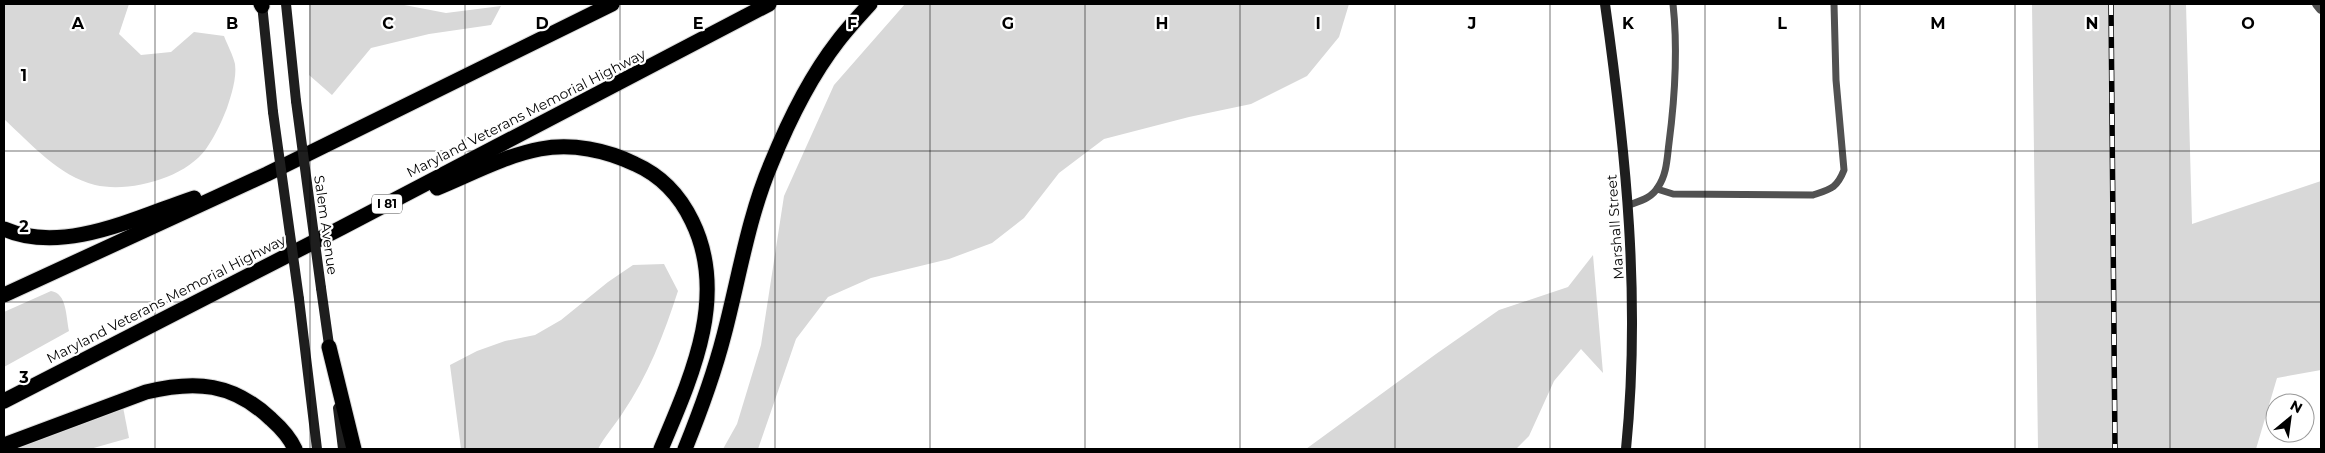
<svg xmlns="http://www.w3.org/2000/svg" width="2325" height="453" viewBox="0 0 2325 453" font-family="Montserrat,sans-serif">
<rect width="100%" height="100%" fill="#fff"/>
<g fill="#d8d8d8">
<path d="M4 4H129L119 34 141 55 171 52 194 32 224 36C227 44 233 55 235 64 237 78 231 96 227 108 221 123 215 136 206 149 185 178 130 193 95 185 59 176 31 144 4 119Z"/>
<polygon points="309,4 399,4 446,13 501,6 491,25 429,34 371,48 332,95 309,75"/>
<polygon points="905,4 1349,4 1339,37 1307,76 1251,104 1189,117 1104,139 1059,173 1024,218 992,243 949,259 871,278 828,297 796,339 758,449 723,449 737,424 761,345 784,196 834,85"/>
<polygon points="2032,4 2186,4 2192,224 2321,181 2321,370 2277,378 2256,449 2038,449"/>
<polygon points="1593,255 1603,373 1581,349 1554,381 1529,436 1516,449 1306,449 1436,354 1499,310 1568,287"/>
<path d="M664 264 678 291C664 334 648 376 622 414 614 426 605 436 598 449H461L450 365 477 351 505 341 535 335 561 320 608 282 633 265Z"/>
<path d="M51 291C67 293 66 317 69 331L4 367V312Z"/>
<polygon points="123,407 129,438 90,449 7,449"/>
</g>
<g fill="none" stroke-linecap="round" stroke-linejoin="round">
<defs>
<g id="highway">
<polyline points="261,4 262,6"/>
<path d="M437 188C471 174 504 156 540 149 572 143 606 150 635 164 662 176 680 196 692 221 729 296 691 378 661 449"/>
<path d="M4 229C64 255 137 217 194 198"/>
<polyline points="4,295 267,174 612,4"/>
<polyline points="329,347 354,449"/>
<polyline points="4,401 341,228 769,4"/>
<path d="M4 445 146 392C196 380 233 383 271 419 280 427 290 438 295 449"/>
<path d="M685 449C700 412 714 374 724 335 739 278 748 218 771 164 788 122 810 77 838 41 848 28 859 16 870 4"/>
</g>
</defs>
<use href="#highway" stroke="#dbdbdb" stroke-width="17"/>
<g stroke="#515151" stroke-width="7">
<path d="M1657 189 1673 194 1813 195C1831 189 1837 188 1844 170L1836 80 1834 4"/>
<path d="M1629 205C1640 201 1652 198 1658 187 1667 174 1667 158 1669 143 1675 97 1678 50 1673 4"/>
</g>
<polyline stroke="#515151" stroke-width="10" points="2317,4 2321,9"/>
<g stroke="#1e1e1e" stroke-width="10">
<polyline points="262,4 273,112"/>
<polyline points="286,4 296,101"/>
<path d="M1605 4C1626 153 1641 298 1626 449"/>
<polyline points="321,288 330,352"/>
<polyline points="299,299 317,449"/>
<polyline points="338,408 343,449"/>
</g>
<use href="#highway" stroke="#000" stroke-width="15"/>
<defs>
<polyline id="rail" points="2111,4 2115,449"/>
</defs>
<use href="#rail" stroke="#000" stroke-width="5.5"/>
<use href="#rail" stroke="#fff" stroke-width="4" stroke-dasharray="11" stroke-linecap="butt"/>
<g stroke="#1e1e1e" stroke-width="10">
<polyline points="296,101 321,288"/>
<polyline points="273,112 299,299"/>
</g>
</g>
<path fill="none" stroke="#000" stroke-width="1" stroke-opacity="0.55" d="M155 4V449M310 4V449M465 4V449M620 4V449M775 4V449M930 4V449M1085 4V449M1240 4V449M1395 4V449M1550 4V449M1705 4V449M1860 4V449M2015 4V449M2170 4V449M4 151H2321M4 302H2321"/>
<g text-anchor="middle" stroke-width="4.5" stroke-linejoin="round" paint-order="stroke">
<rect fill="#fff" stroke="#4c4c4c" stroke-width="1" x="372" y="194.5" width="30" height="19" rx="4"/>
<g font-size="12" font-weight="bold" fill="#000">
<text x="387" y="208">I 81</text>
</g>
<g font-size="14" fill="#000" stroke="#fff">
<text transform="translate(526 113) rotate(-27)" y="5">Maryland Veterans Memorial Highway</text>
<text transform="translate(326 225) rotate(82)" y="5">Salem Avenue</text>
<text transform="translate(1615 227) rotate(-94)" y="5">Marshall Street</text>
<text transform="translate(166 299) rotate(-27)" y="5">Maryland Veterans Memorial Highway</text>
</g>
</g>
<g font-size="16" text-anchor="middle" font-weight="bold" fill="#000" stroke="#fff" stroke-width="4.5" stroke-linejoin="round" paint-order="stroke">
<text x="78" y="29">A</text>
<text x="232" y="29">B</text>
<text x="388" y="29">C</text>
<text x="542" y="29">D</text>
<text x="698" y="29">E</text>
<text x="852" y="29">F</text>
<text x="1008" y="29">G</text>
<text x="1162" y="29">H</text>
<text x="1318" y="29">I</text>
<text x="1472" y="29">J</text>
<text x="1628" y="29">K</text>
<text x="1782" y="29">L</text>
<text x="1938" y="29">M</text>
<text x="2092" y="29">N</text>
<text x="2248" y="29">O</text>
<text x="24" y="81">1</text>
<text x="24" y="232">2</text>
<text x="24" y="383">3</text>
</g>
<rect width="2325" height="453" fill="none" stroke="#000000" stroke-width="10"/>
<g transform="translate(2290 418) rotate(29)"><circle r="24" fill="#ffffff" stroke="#999999"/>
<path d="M0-4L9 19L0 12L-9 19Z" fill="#000000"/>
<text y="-8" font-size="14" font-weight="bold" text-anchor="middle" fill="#000000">N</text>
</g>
</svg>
